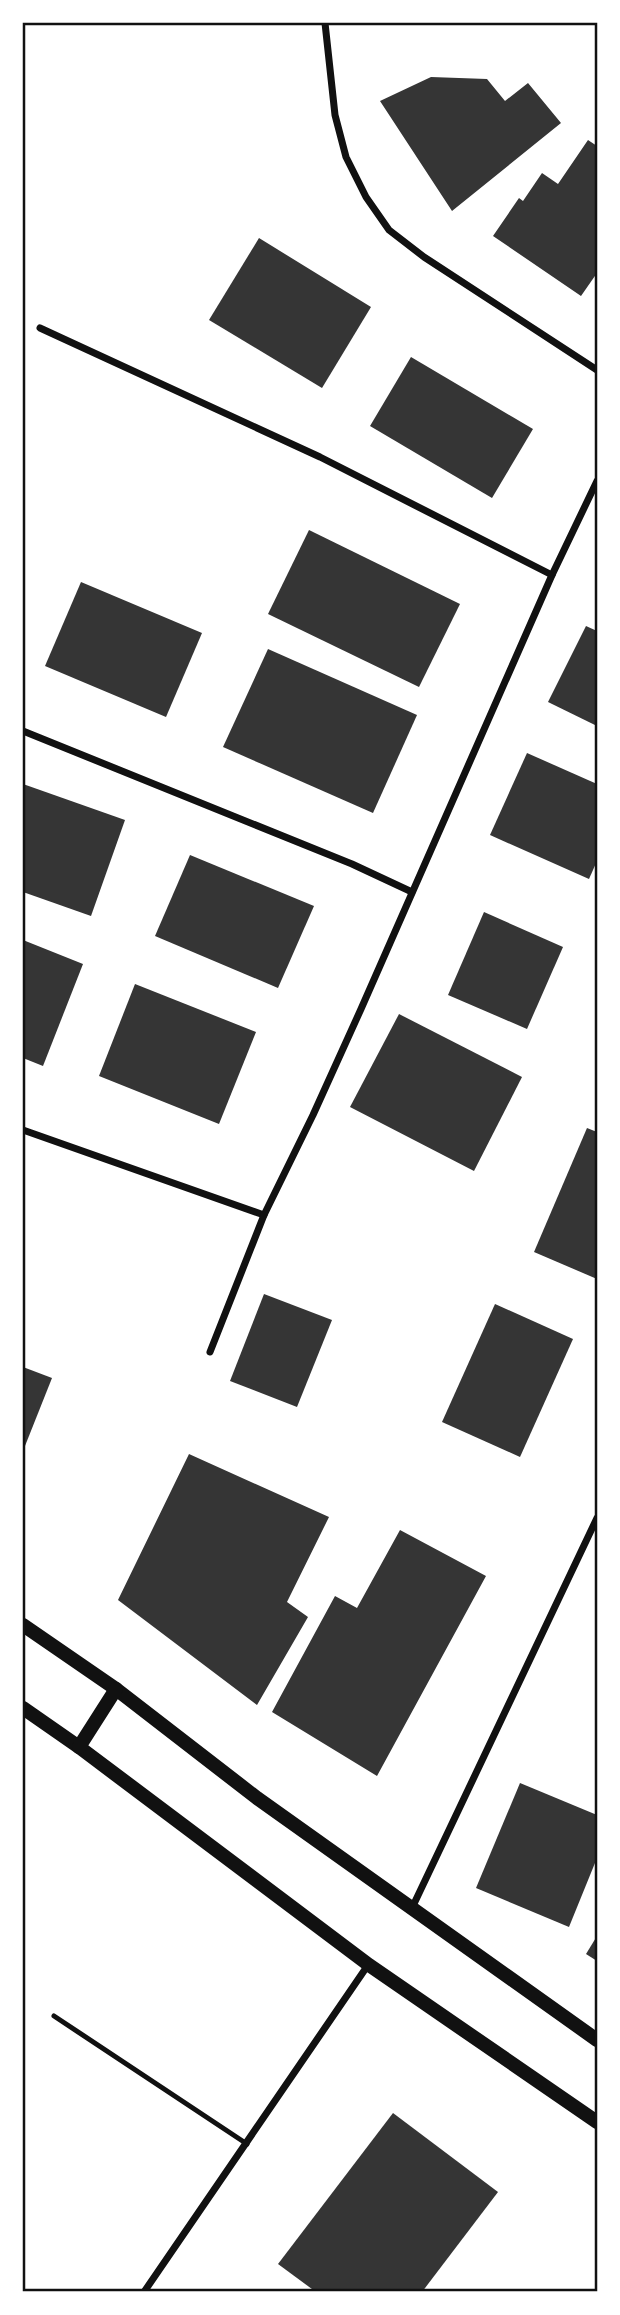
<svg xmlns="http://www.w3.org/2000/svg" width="620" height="2315" viewBox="0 0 620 2315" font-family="'Noto Sans',sans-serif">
<rect width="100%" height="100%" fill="#fff"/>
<g fill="#353535">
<polygon points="431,77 487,79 505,101 528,83 561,123 452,211 380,101"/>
<polygon points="588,140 597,146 597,273 581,296 493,236 519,198 523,201 542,173 558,184"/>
<polygon points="259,238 371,307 322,388 209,320"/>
<polygon points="411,357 533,429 492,498 370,426"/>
<polygon points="309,530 460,604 419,687 268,614"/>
<polygon points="81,582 202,633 166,717 45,666"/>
<polygon points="586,626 597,631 597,726 548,702"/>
<polygon points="268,649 417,715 373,813 223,747"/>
<polygon points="527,753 597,784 597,861 589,879 490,835"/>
<polygon points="23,784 125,820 91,916 23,892"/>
<polygon points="190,855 314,906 278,988 155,936"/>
<polygon points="484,912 563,947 527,1029 448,995"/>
<polygon points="23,940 83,964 43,1066 23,1058"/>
<polygon points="135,984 256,1032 219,1124 99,1076"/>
<polygon points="399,1014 522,1077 474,1171 350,1107"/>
<polygon points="587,1128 597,1132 597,1279 534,1252"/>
<polygon points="264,1294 332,1320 297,1407 230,1381"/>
<polygon points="495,1304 573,1339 520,1457 442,1422"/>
<polygon points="23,1367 52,1378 23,1451"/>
<polygon points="189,1454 329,1517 287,1602 308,1617 257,1705 118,1600"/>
<polygon points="400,1530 486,1576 377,1776 272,1712 335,1596 357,1608"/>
<polygon points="520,1783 597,1815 597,1858 569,1927 476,1888"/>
<polygon points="597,1936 597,1961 586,1954"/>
<polygon points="393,2113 498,2192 422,2292 316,2292 278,2264"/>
</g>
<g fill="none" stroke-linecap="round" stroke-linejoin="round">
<polyline stroke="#111" stroke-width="5" points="54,2016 247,2144"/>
<g stroke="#111" stroke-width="7">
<polyline points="325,23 335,115 346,157 366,197 389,230 424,257 597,370"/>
<polyline points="40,328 320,457 552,575"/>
<polyline points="23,731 352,864 412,892"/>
<polyline points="23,1130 264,1215"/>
<polyline points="210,1352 264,1215 313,1115 361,1009 552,575 597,481"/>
<polyline points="412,1908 597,1518"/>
<polyline points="144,2292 368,1965"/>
</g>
<g stroke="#111" stroke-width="14">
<polyline points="23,1625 116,1689 257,1798 597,2040"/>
<polyline points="23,1708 79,1747 369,1965 597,2122"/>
<polyline points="79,1747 116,1689"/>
</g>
</g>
<rect width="620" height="2315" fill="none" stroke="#ffffff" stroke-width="49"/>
<rect x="24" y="24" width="572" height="2266" fill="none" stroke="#111" stroke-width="2.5"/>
</svg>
